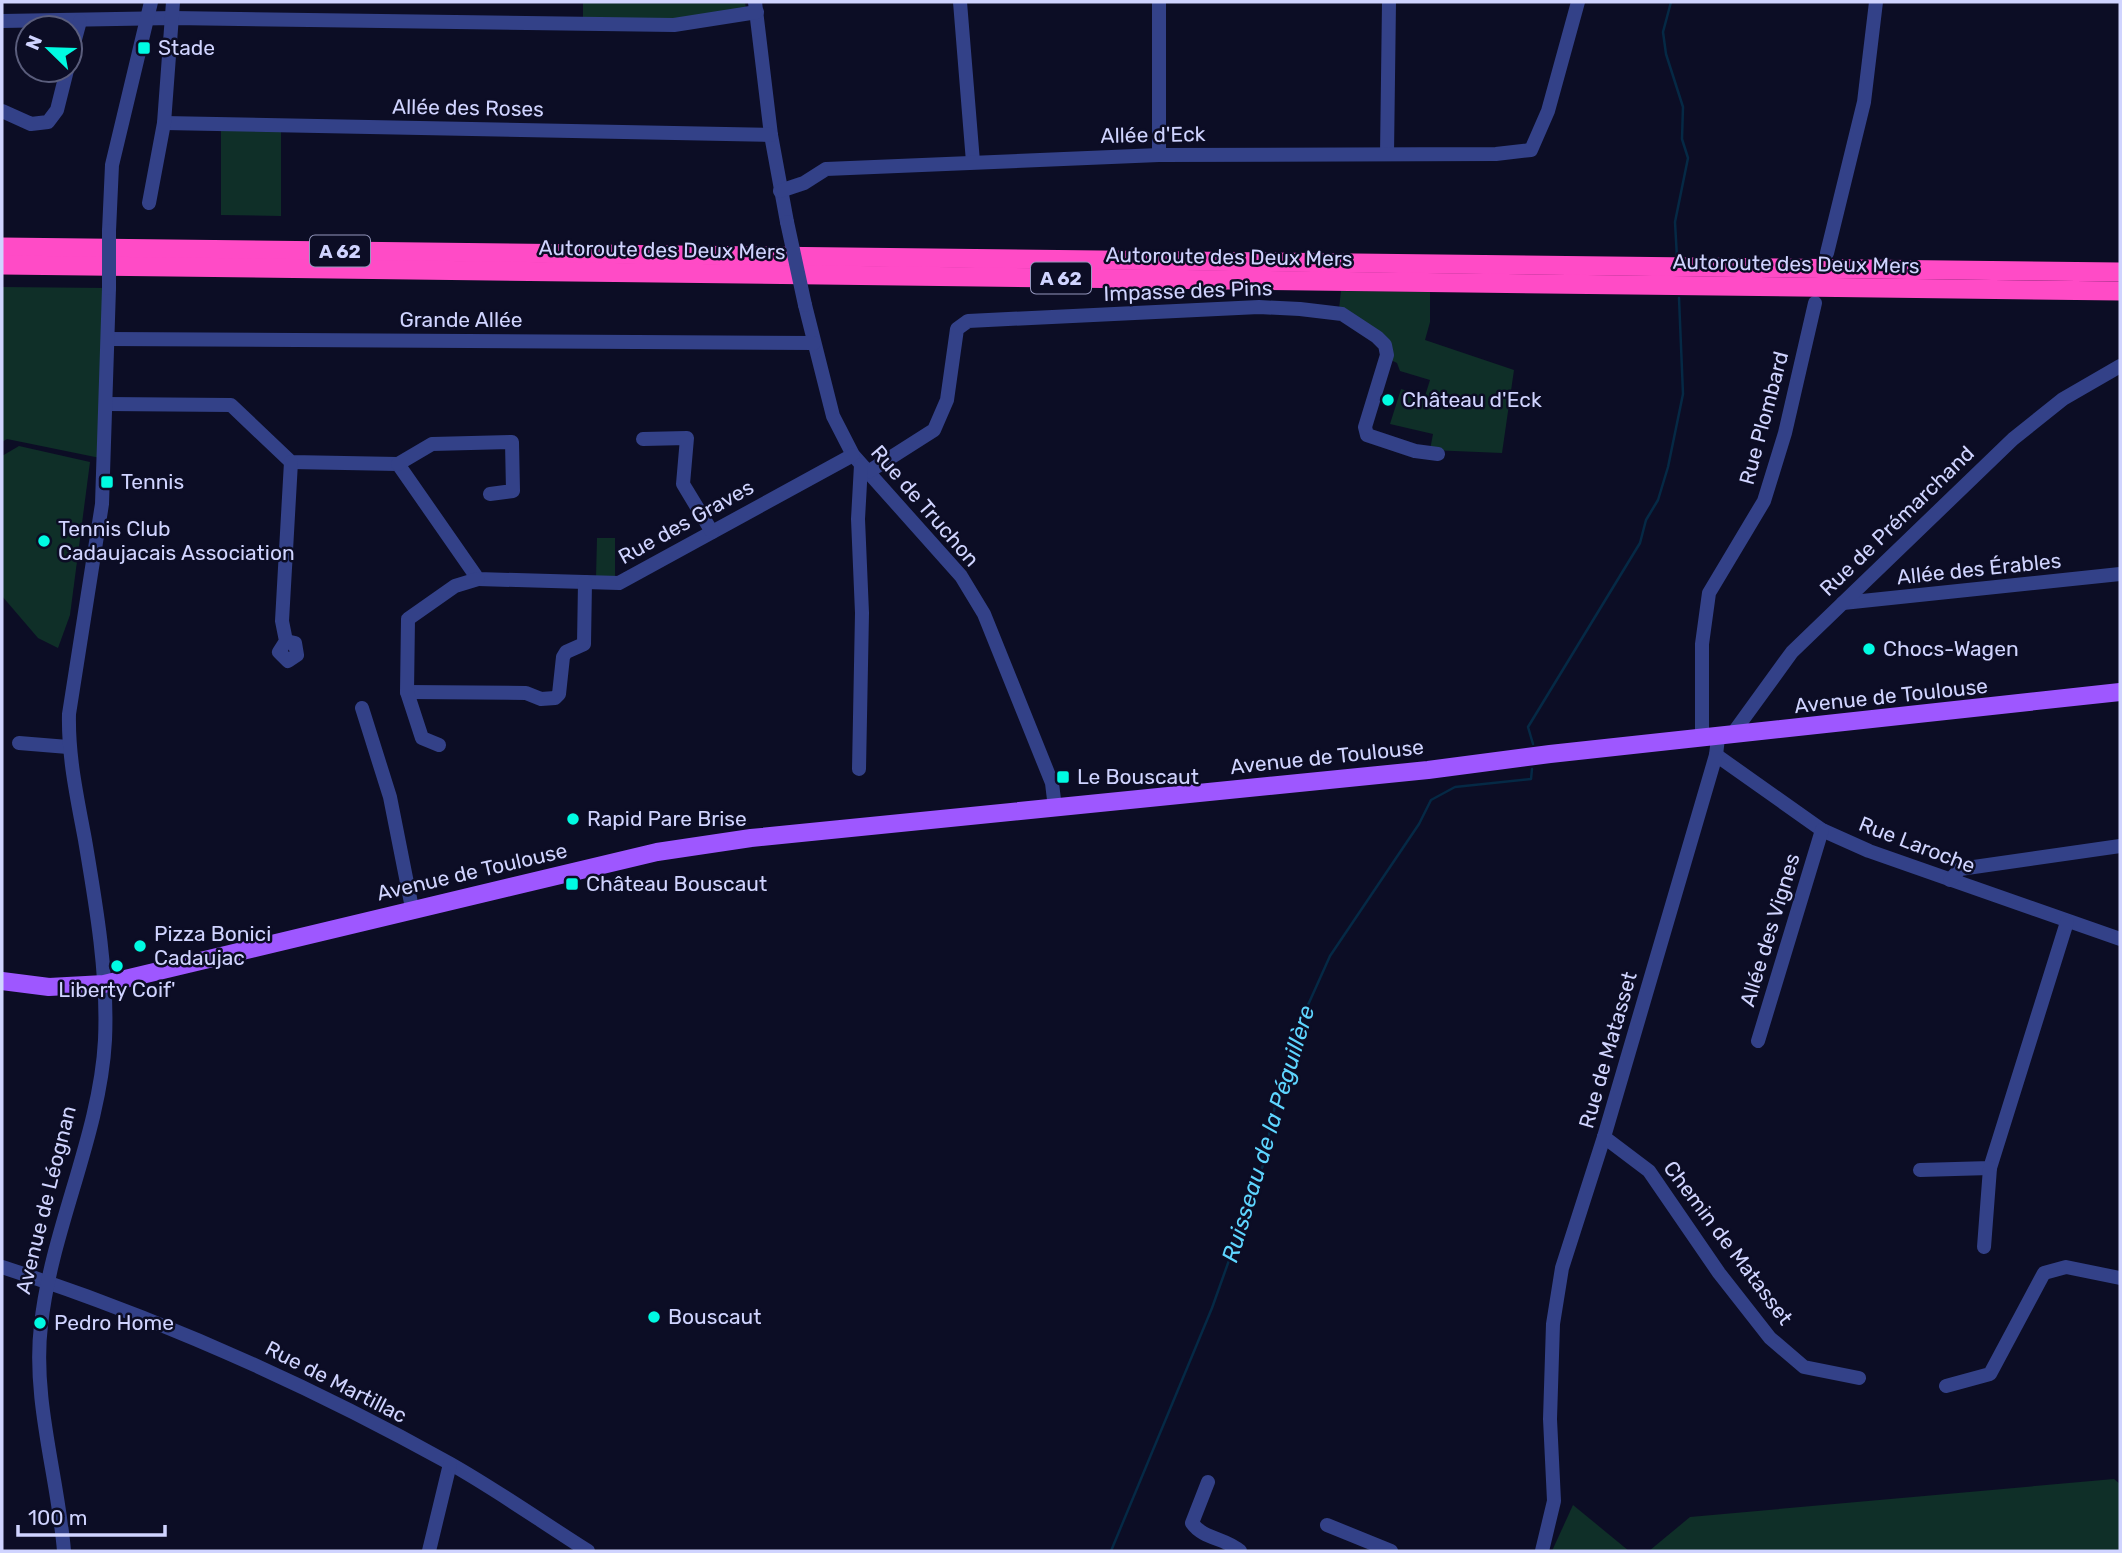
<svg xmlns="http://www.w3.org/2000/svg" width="2122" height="1553" viewBox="0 0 2122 1553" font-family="Rubik,sans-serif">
<rect width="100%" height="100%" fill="#0c0d25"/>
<g fill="#0f2f28">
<polygon points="583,2 745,2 746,9 671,23 583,22"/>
<polygon points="221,130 281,132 281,216 221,215"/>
<polygon points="2,287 109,288 105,459 7,439 2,442"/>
<polygon points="1341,291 1430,292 1430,322 1425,340 1514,370 1502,453 1430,450 1433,434 1390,424 1401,389 1425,396 1430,380 1400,371 1397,363 1389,359 1389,341 1339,309"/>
<polygon points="19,446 90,462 70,615 58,648 38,638 2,596 2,456"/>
<polygon points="597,538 615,538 615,579 596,578"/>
<polygon points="2114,1479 2120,1484 2120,1551 1649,1551 1690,1517"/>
<polygon points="1573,1505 1629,1551 1552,1551"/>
</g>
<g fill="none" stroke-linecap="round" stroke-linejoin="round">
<g stroke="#052945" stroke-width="2.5">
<polyline points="1671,2 1663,32 1666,54 1683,107 1682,139 1688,158 1675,222 1677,258"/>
<polyline points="1533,744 1528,727 1640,543 1646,520 1658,500 1668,467 1683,394 1679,298"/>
<polyline points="1111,1551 1212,1308 1263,1165 1279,1086 1298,1055 1299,1025 1330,956 1419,824 1431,800 1455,787 1531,779 1532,769"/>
</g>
<g stroke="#334188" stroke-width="14">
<polyline points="755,2 771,135 787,222"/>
<polyline points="960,2 973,162"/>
<polyline points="2,21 173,18 674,25 757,12"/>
<polyline points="70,58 80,21"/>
<polyline points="2,111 31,124 48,122 57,110 67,70"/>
<polyline points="164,123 771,135"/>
<polyline points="1387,154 1389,2"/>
<polyline points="1159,155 1159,2"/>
<polyline points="780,191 804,183 826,169 1159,155 1496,154 1531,150 1548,111 1578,2"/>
<polyline points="149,203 164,123 173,2"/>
<polyline points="109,231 112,165 151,2"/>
<polyline points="1827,253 1864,102 1876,2"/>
<polyline points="805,305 833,416 853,455 961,576 984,614 1052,783 1055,808"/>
<polyline points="108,339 814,343"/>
<polyline points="107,404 231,405 291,462 398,464 478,579 619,583 853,455"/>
<polyline points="643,439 687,438 683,484 712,532"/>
<polyline points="398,464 432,444 512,442 513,491 490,494"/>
<polyline points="868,472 934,430 947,400 957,329 968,321 1259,307 1300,309 1342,314 1377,337 1385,345 1387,355 1365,427 1367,435 1415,451 1438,454"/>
<polyline points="1843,603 2120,574"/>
<polyline points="286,641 295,643 297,655 288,661 279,652 286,641 282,621 291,462"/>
<polyline points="407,692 526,693 541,699 555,698 559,694 563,657 566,652 584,644 585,582"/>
<polyline points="362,708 390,797 412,908"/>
<polyline points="1731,736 1792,652 2013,439 2063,399 2120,366"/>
<polyline points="1702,739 1702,644 1709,593 1764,501 1785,433 1815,303"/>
<polyline points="19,743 68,747"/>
<polyline points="439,745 422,738 407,692 408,619 455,586 478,579"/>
<polyline points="1716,755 1822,830 1869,851 2120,939"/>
<polyline points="859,769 862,613 858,519 861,465"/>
<polyline points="1950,880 1960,869 2120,846"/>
<polyline points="1758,1041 1822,830"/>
<polyline points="1604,1137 1649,1171 1719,1273 1770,1338 1804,1367 1859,1378"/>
<polyline points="1920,1170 1990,1168 2067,922"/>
<polyline points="1984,1247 1990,1168"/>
<path d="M2 1267C156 1317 307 1384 449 1463 497 1490 542 1522 588 1551"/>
<polyline points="1946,1386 1990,1374 2044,1273 2066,1267 2120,1278"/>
<path d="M1208 1482 1192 1523C1203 1539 1226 1538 1240 1551"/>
<polyline points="1327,1525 1391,1551"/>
<path d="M64 1551C58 1477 32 1399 41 1325 51 1230 100 1135 105 1040 108 974 96 905 85 840 77 797 68 757 69 714L102 504 109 288"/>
<polyline points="429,1551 450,1464"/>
<polyline points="1542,1551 1554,1501 1550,1419 1553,1324 1562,1268 1604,1137 1716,755 1718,738"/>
</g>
<polyline stroke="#9e57ff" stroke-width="18" points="2,981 49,987 104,984 657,852 751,838 1428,770 1550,754 2120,692"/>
<g stroke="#ff4bc6" stroke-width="19">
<polyline points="2,247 2120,272"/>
<polyline points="2,265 2120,291"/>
</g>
<g stroke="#334188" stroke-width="14">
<polyline points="787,222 805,305"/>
<polyline points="109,231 109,288"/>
</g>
</g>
<g fill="#00fbe2" stroke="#0c0d25" stroke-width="2.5">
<rect x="137" y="41" width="14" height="14" rx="3.5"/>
<circle cx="1388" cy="400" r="7"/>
<rect x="100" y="475" width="14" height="14" rx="3.5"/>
<circle cx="44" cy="541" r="7"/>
<circle cx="1869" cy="649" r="7"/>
<rect x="1056" y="770" width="14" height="14" rx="3.5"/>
<circle cx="573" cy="819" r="7"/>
<rect x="565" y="877" width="14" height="14" rx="3.5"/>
<circle cx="140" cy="946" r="7"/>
<circle cx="117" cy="966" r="7"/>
<circle cx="654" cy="1317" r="7"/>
<circle cx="40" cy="1323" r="7"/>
</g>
<g text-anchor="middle" stroke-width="5" stroke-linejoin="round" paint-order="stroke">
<g fill="#0c0d25" stroke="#9598be" stroke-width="2">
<rect x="310" y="235.5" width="60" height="31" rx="5"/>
<rect x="1031" y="262.5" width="60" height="31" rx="5"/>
</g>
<g font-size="19" font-weight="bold" fill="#d0d4ff">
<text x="340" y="258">A 62</text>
<text x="1061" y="285">A 62</text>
</g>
<g font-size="21" fill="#d0d4ff" stroke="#0c0d25" text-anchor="start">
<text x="158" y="55">Stade</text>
<text x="1402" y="407">Château d'Eck</text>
<text x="121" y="489">Tennis</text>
<text x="58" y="536">Tennis Club<tspan x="58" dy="24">Cadaujacais Association</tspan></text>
<text x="1883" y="656">Chocs-Wagen</text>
<text x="1077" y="784">Le Bouscaut</text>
<text x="587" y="826">Rapid Pare Brise</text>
<text x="586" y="891">Château Bouscaut</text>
<text x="154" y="941">Pizza Bonici<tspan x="154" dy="24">Cadaujac</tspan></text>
<text x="117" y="997" text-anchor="middle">Liberty Coif'</text>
<text x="668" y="1324">Bouscaut</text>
<text x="54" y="1330">Pedro Home</text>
</g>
<g font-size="21" fill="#d0d4ff" stroke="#0c0d25">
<text transform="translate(468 108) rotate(1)" y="7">Allée des Roses</text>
<text transform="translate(1153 135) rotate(-1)" y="7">Allée d'Eck</text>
<text transform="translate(662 250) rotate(1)" y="7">Autoroute des Deux Mers</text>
<text transform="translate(1229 257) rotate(1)" y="7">Autoroute des Deux Mers</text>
<text transform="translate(1796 264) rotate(1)" y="7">Autoroute des Deux Mers</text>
<text transform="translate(1188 291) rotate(-2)" y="7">Impasse des Pins</text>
<text x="461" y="327">Grande Allée</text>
<text transform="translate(1764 418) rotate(-75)" y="7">Rue Plombard</text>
<text transform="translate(925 506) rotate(49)" y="7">Rue de Truchon</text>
<text transform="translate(1897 521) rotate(-44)" y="7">Rue de Prémarchand</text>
<text transform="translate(686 522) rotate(-29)" y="7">Rue des Graves</text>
<text transform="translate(1979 569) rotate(-6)" y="7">Allée des Érables</text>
<text transform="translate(1891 696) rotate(-6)" y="7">Avenue de Toulouse</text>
<text transform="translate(1327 757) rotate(-6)" y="7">Avenue de Toulouse</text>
<text transform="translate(1917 845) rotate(21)" y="7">Rue Laroche</text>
<text transform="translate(472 872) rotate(-13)" y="7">Avenue de Toulouse</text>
<text transform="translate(1770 930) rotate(-73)" y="7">Allée des Vignes</text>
<text transform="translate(1608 1050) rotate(-74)" y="7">Rue de Matasset</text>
<text transform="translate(46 1200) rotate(-76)" y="7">Avenue de Léognan</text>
<text transform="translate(1728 1243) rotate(53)" y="7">Chemin de Matasset</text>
<text transform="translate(336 1382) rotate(27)" y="7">Rue de Martillac</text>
</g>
<g font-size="23" font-style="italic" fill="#5ed5ff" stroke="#0c0d25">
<text transform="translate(1268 1134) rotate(-73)" y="8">Ruisseau de la Péguillère</text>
</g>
</g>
<rect width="2122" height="1553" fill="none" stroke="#d0d4ff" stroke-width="7"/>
<g transform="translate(49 49) rotate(293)"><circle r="33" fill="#0c0d25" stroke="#5a5d7c" stroke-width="2"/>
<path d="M0-5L12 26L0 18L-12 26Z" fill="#00fbe2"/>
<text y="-10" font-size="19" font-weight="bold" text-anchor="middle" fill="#d0d4ff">N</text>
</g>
<path d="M18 1525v10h147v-10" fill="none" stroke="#d0d4ff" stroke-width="3.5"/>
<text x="28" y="1525" font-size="21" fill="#d0d4ff" stroke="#0c0d25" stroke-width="5" paint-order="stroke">100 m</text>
</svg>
